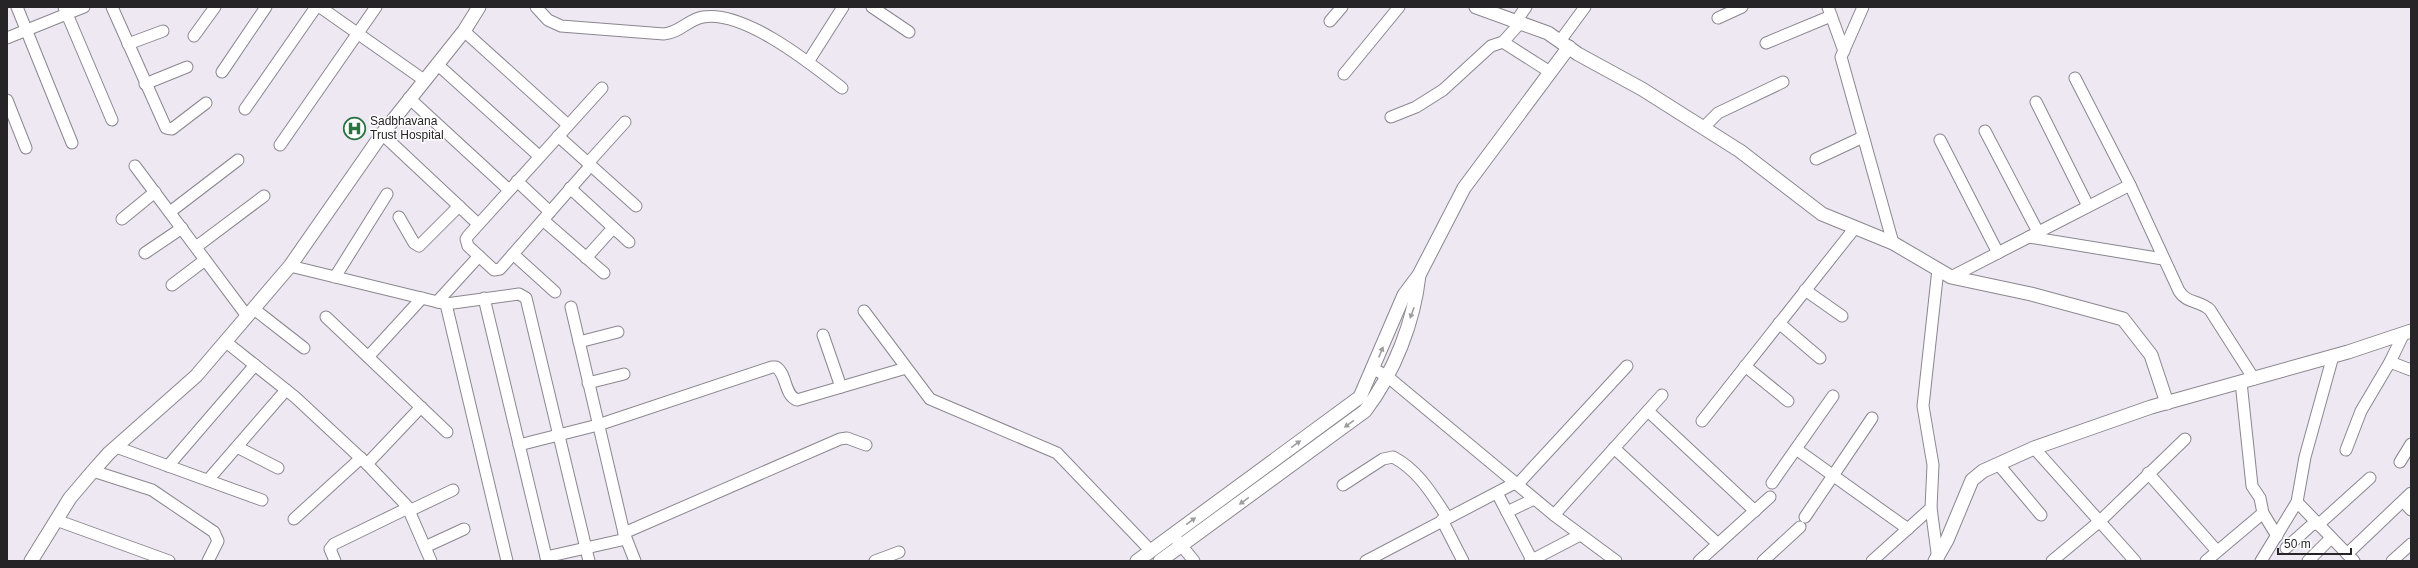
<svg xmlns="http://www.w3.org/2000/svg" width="2418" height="568" viewBox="0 0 2418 568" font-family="Arial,sans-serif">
<rect width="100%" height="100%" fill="#eee8f3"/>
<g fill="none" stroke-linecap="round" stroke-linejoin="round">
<defs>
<g id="minor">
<polyline points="17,7 72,143"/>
<polyline points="64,7 112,120"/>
<polyline points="112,7 166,128 172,129 206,103"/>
<polyline points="320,7 424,80"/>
<path d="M536 7 548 20 561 26 664 34C679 33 689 19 703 17 744 10 810 63 842 88"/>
<polyline points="872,7 909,32"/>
<polyline points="1828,7 1844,51"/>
<polyline points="1863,7 1841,57 1893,243"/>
<polyline points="1718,18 1742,7"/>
<polyline points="1517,20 1526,7"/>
<polyline points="1330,21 1342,7"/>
<polyline points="464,31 568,125"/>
<polyline points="194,36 215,7"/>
<polyline points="7,38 84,7"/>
<polyline points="1560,41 1585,7"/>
<polyline points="1503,42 1550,72"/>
<polyline points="1766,43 1831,16"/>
<polyline points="128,44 163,31"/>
<polyline points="808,62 843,7"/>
<polyline points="437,64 539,156"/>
<polyline points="222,72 266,7"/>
<polyline points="1344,74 1399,7"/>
<path d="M2075 78 2130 185 2179 291C2187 304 2200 300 2210 310L2254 379"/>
<polyline points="145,84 187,67"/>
<polyline points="409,98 509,190"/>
<polyline points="7,100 26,148"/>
<polyline points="2036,102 2088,206"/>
<polyline points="245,109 316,7"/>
<polyline points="1391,117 1416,107 1443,90 1491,46 1503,42 1521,22"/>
<polyline points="1703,128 1718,113 1783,82"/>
<polyline points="1985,131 2038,232"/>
<polyline points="382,134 478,224"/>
<polyline points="558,136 636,206"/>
<polyline points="1940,140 1998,253"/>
<polyline points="280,145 376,7"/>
<polyline points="1816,159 1863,137"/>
<polyline points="588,163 625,122"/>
<polyline points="591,165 500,269 494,270 468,246 466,239 468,236 602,88"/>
<polyline points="135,166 247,316"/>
<polyline points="517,181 550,212"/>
<polyline points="570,188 629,242"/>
<polyline points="170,212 238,160"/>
<polyline points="399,217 414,243 419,246 459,206"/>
<polyline points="122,219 155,192"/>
<polyline points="543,220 604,273"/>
<polyline points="2029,237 2163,259"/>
<polyline points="196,247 264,196"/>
<polyline points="145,253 182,228"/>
<polyline points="513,254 555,292"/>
<polyline points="586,258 613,228"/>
<polyline points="290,266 446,304 507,561"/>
<polyline points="335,277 387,194"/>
<polyline points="1951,277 2130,185"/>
<polyline points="172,285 205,260"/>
<polyline points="1805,290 1842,316"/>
<polyline points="484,298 547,561"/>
<polyline points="437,302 479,256"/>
<polyline points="446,304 519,294 526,298 589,561"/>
<polyline points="571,307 624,533 635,561"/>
<polyline points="254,309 304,348"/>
<polyline points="864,311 930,399 1057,453 1151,551"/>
<polyline points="326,317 447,432"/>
<polyline points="1779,323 1820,358"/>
<polyline points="823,335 841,387"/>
<polyline points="226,342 295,397 367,464 407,506 431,561"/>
<polyline points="579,342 618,332"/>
<polyline points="368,357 422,298"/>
<polyline points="2390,362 2404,333"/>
<polyline points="1745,366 1788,401"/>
<polyline points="1374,369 1388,377 1554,515 1616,561"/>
<polyline points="2241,382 2252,486 2260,498 2263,513 2277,536"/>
<polyline points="588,383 624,374"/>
<polyline points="1648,411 1755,511"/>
<polyline points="1702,421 1854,229"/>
<path d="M519 445 598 425 772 367H776C787 374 784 395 797 400L906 368"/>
<polyline points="116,447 262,500"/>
<polyline points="237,447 278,468"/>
<polyline points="1614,448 1718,544"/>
<polyline points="2034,448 2135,561"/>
<polyline points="1796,449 1908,529"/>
<polyline points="2346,450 2361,411 2390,362 2411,370"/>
<polyline points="2400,462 2411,444"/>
<polyline points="367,464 421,407"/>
<polyline points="1999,465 2041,515"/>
<polyline points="168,466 255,365"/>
<polyline points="93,471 152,490 214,532 218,541 208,561"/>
<polyline points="2148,473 2217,551"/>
<polyline points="208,480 286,390"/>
<polyline points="1772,483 1833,396"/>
<path d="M1343 485 1383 459 1393 457C1418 470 1432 494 1447 517"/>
<polyline points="1517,485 1627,366"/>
<polyline points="1497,493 1532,560"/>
<polyline points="2297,502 2354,561"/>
<polyline points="2404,502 2411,510"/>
<polyline points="409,511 453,490"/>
<polyline points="1507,512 1534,499"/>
<polyline points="1554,515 1662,395"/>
<polyline points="1805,517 1872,418"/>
<polyline points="294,519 361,458"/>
<polyline points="56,520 169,561"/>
<polyline points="1442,520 1463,561"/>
<polyline points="2318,525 2370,478"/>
<polyline points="624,533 840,439 847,438 866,445"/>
<polyline points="1177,540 1194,561"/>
<polyline points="425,547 464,529"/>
<polyline points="2286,548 2315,522"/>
<polyline points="2347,554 2411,493"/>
<polyline points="546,557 626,539"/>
<polyline points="1938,560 1931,508 1933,465 1923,406 1938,269"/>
<polyline points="335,561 330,549 334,544 408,508"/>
<polyline points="875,561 899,552"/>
<polyline points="1366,561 1515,483"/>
<polyline points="1530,561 1580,535"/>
<polyline points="1699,561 1770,497"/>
<polyline points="1763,561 1800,527"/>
<polyline points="1872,561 1931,508"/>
<polyline points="2052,561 2100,521 2185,439"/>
<polyline points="2206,561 2263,513"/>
<polyline points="2261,561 2297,502 2305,457 2333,356"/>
<polyline points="2308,561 2331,538"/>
<polyline points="2392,561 2411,544"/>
</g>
<g id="tertiary">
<polyline points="1476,7 1548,33 1578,54 1642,89 1740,151 1822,214 1893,243 1951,277 2031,294 2123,319 2151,355 2167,403"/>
<polyline points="31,561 70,498 93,471 109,453 196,376 290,266 382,134 464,31 479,7"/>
<polyline points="1137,561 1360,397 1404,295 1419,275 1464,188 1569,47"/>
<path d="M1160 561 1365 411C1394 373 1414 322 1419 275"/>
<polyline points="1935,561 1947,540 1972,480 1983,471 2034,448 2151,407 2348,352 2411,331"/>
</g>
</defs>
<use href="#minor" stroke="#8b868f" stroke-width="13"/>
<use href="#tertiary" stroke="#8b868f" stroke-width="15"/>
<use href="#minor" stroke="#fff" stroke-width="11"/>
<use href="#tertiary" stroke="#fff" stroke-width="13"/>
</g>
<defs><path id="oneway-solid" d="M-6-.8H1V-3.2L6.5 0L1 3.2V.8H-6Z"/></defs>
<g fill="#9e9c9e">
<use href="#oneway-solid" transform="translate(1412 313) rotate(111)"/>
<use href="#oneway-solid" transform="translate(1381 352) rotate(-68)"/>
<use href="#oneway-solid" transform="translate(1349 424) rotate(144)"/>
<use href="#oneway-solid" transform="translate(1296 444) rotate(-36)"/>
<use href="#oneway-solid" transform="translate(1244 501) rotate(144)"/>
<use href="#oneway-solid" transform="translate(1191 521) rotate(-36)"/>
</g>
<defs>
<symbol id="hospital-ring" viewBox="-11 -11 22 22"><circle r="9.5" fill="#fff" stroke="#2a7442" stroke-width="1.5"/><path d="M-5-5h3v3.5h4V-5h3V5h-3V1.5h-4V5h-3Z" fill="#2a7442"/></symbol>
</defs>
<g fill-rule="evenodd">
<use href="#hospital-ring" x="342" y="116" width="25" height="25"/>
</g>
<g text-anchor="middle" stroke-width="3" stroke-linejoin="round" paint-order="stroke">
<g font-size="12" fill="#272428" stroke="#fff" text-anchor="start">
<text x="370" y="125">Sadbhavana<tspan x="370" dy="14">Trust Hospital</tspan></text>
</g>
</g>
<rect width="2418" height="568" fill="none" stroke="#272428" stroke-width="16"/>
<path d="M2278 548v6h73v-6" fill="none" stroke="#272428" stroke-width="2"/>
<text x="2284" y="548" font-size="12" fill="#272428" stroke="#ffffff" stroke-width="3" paint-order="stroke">50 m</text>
</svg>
